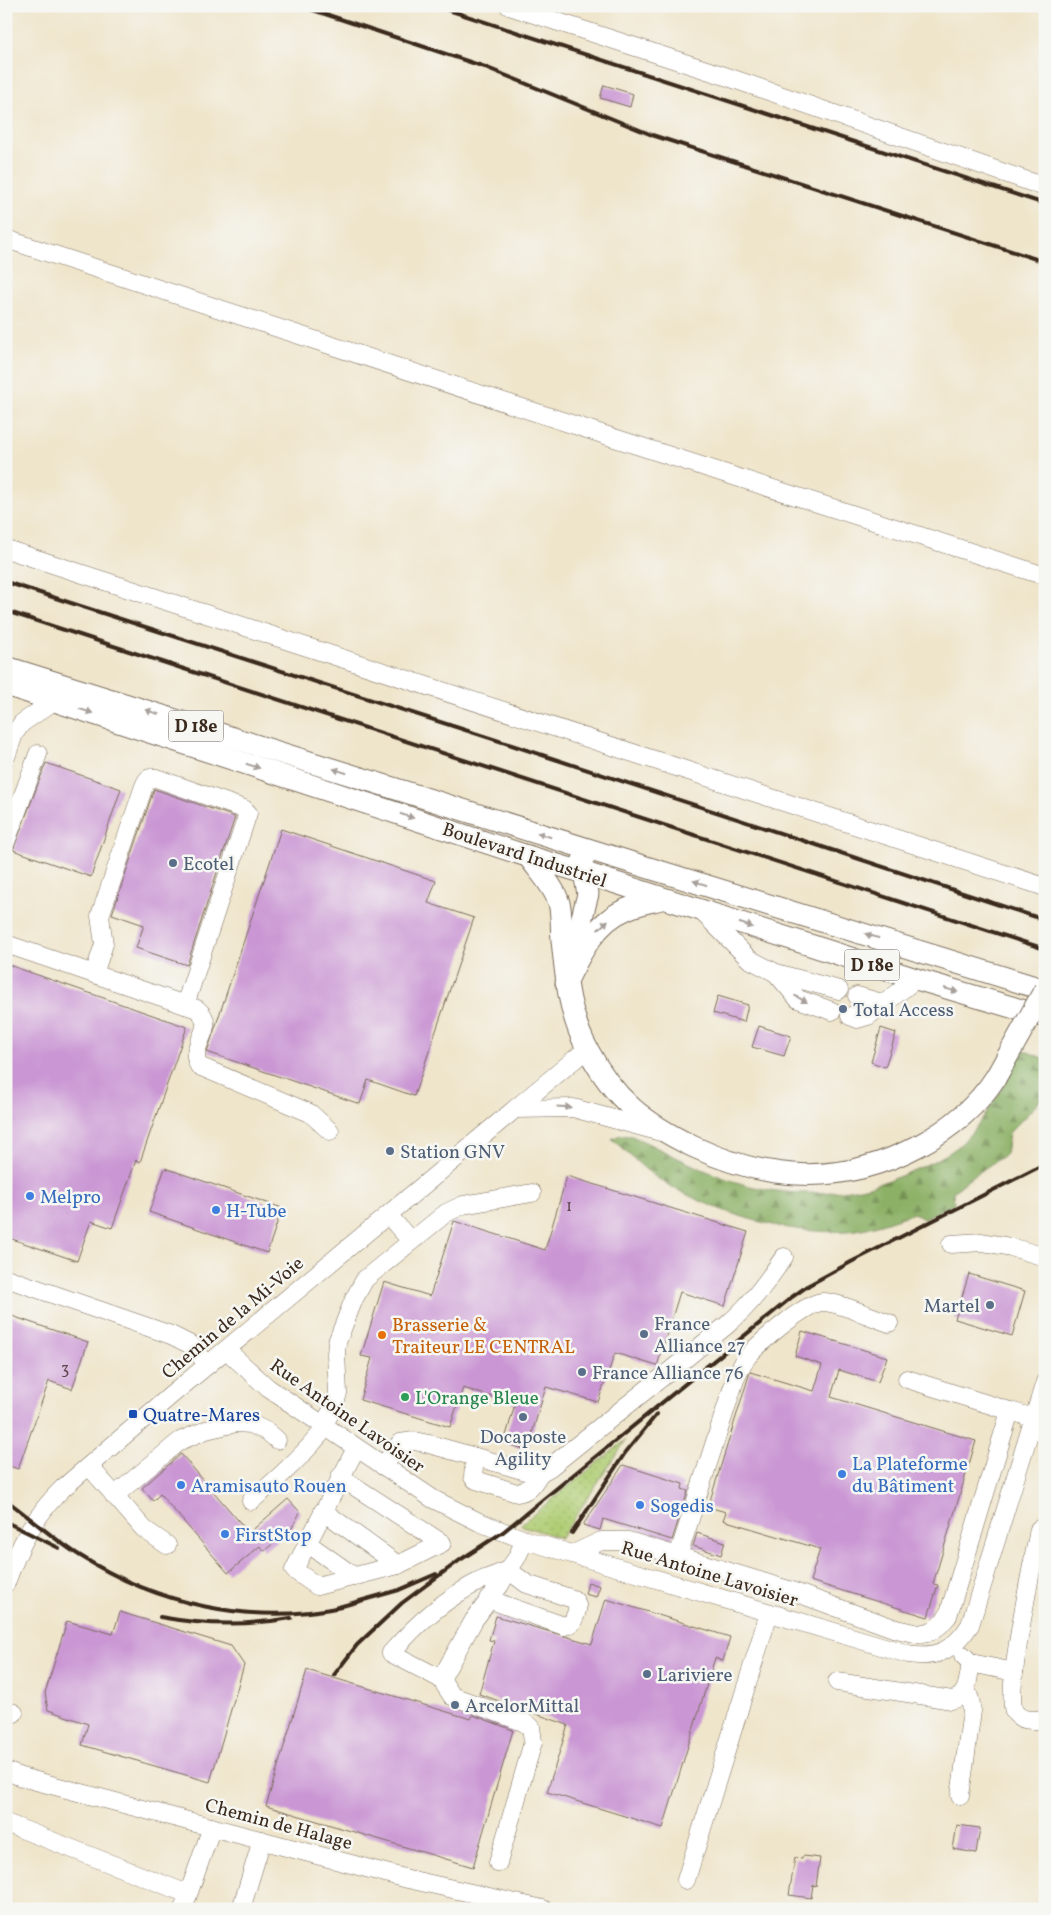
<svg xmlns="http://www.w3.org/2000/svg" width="1051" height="1915" viewBox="0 0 1051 1915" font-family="Vollkorn,serif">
<defs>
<pattern id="grass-dots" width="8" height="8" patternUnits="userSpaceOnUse" patternTransform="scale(1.25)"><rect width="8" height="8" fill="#b0ce75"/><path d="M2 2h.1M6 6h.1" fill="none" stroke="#98b165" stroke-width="1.8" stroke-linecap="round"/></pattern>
<pattern id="forest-firs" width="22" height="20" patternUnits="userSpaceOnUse" patternTransform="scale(1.25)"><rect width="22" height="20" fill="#8cb166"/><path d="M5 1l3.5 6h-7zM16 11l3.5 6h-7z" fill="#749053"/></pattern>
</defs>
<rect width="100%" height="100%" fill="#f6f6f2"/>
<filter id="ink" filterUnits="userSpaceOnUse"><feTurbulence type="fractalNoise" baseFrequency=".02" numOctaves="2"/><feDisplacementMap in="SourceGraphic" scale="10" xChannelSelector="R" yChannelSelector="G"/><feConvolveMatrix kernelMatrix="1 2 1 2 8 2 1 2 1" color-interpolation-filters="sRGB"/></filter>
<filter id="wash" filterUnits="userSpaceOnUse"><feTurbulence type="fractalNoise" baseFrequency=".0096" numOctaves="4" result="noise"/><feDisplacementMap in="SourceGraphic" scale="20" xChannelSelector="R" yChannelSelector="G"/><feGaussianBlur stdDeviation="1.12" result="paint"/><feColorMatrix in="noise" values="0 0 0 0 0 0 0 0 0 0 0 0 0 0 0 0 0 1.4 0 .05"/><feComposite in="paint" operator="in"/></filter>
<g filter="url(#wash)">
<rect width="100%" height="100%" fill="#efe5cb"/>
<polygon fill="url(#grass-dots)" stroke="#767c4a" points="626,1440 561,1538 520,1525"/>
<path fill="url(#forest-firs)" stroke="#646e42" d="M1023 1050 1045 1059V1092L1038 1103 1009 1133 1006 1154 973 1176 953 1192 954 1204 923 1219 914 1213C898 1218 880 1225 863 1229 800 1240 720 1215 665 1183 646 1172 629 1154 612 1139L620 1135 632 1136C670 1153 709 1176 750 1186 803 1199 861 1194 910 1172 927 1164 949 1156 963 1142 989 1115 1005 1083 1023 1050Z"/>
<g id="blocks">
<g fill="#ca97d4">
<polygon points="604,85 633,94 630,107 600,98"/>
<polygon points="46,763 121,789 91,877 13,850"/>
<polygon points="154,789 235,817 187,965 136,948 144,925 112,914"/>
<polygon points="281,829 436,881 428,903 474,918 414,1096 368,1080 360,1104 207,1052"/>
<polygon points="6,964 187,1027 140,1162 136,1160 112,1228 91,1221 77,1261 6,1237"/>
<polygon points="718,996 748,1005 744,1022 713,1013"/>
<polygon points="759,1026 791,1036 784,1056 752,1047"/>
<polygon points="881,1028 896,1033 885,1067 871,1062"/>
<polygon points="165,1168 282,1208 267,1253 149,1212"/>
<polygon points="567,1176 748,1232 725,1306 680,1292 657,1366 615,1353 598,1402 546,1387 527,1450 504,1443 515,1404 463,1388 450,1427 360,1400 372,1358 361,1356 384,1282 430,1296 454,1221 545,1250"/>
<polygon points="969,1274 1025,1291 1012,1336 955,1319"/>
<polygon points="6,1314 88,1342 72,1389 49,1381 18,1469 6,1465"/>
<polygon points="802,1331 887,1357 878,1382 839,1370 831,1397 976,1441 933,1584 938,1585 928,1617 810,1581 820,1549 723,1520 726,1512 708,1507 750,1372 814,1391 822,1365 795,1356"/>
<polygon points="181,1454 249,1533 288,1499 300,1512 292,1528 264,1551 260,1546 228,1573 160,1494 153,1501 142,1488"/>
<polygon points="623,1465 683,1484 682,1489 688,1491 672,1540 603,1519 600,1530 583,1525"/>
<polygon points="697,1533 725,1542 721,1555 693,1546"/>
<polygon points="588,1582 600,1586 596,1597 585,1594"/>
<polygon points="606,1599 730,1637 723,1661 715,1658 663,1828 547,1792 568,1725 479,1694 494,1641 489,1640 496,1616 592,1644"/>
<polygon points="120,1612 231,1646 244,1665 210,1782 82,1745 88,1724 48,1710 45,1693 67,1621 113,1634"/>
<polygon points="307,1670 471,1719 473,1715 513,1730 473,1867 266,1806"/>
<polygon points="957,1825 980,1828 976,1853 953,1849"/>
<polygon points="803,1856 820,1858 816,1886 813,1885 811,1898 789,1895 795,1858 802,1859"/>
</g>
</g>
</g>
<g filter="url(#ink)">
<use href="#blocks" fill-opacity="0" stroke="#7a6b5b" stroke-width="1"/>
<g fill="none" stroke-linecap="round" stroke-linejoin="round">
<defs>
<g id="minor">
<polyline points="509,6 722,75 1045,187"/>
<polyline points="6,239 608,436 1045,576"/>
<polyline points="6,549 1045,887"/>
<polyline points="6,757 14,734 22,723 54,701"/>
<polyline points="6,842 38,754"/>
<polyline points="700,910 749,959 776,973 798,999 832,1011"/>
<path d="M6 944 197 1009C220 1028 186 1045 199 1066L310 1113 330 1131"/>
<polyline points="776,973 839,990"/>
<path d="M94 974 104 944 100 916 144 786C147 779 148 777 156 778L244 809 248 813 185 1005"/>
<polyline points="857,996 885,1004"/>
<polyline points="850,1016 858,1019 868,1016 916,979"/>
<polyline points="515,1109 573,1108 661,1132"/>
<polyline points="388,1215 411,1241"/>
<polyline points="951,1244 982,1242 1011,1247 1045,1257"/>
<polyline points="6,1278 171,1335 191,1345 208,1365"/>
<path d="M228 1349 233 1356 268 1388 433 1499 479 1522 525 1540 908 1654C937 1659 954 1650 970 1625L1045 1382"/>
<polyline points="907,1379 1010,1411"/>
<polyline points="323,1425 334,1407 338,1393 336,1354 337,1342 354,1299 365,1279 446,1213 463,1205 532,1193"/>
<path d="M475 1457 473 1477 476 1480 517 1493C529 1492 534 1483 540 1473"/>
<polyline points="89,1466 144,1529 167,1545"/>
<path d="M383 1466 400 1443 414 1441 429 1444 533 1473H540L549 1468 727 1325C751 1304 766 1283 784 1257"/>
<polyline points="340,1477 442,1543 398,1565 317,1586 294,1570 356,1448"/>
<polyline points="114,1496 180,1441 206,1430 236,1423 251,1424 268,1432 277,1440"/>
<path d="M251 1501C279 1478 304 1455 326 1427"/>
<polyline points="323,1511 398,1565"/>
<path d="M1039 1529C1034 1558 1005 1691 1014 1711 1020 1722 1034 1720 1045 1720"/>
<polyline points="307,1543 355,1577"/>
<polyline points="573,1554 601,1541 629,1541 789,1590 896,1629 919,1634 932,1631 940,1625 948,1616 1010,1411 1034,1418"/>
<path d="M678 1556 735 1380C738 1373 741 1366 745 1360 757 1344 804 1304 822 1302 836 1301 874 1318 889 1323"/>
<path d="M508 1570 500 1585 474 1620 441 1679 391 1653C416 1624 447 1597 482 1580 491 1577 499 1574 508 1570Z"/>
<path d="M6 1583C19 1546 35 1515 63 1488L169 1397 587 1049"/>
<path d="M488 1599 564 1626 572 1623C576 1614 581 1606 573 1599L527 1584 508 1570 516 1559 525 1540"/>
<polyline points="963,1655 971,1663 1014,1672"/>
<polyline points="441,1679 452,1696 523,1722 531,1727 533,1742 498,1863"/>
<path d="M837 1682 952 1700C969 1697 968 1677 971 1663"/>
<polyline points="6,1711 14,1713"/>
<polyline points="6,1771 21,1777 408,1879 543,1909"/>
<polyline points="960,1796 972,1711 970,1699 966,1689"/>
<polyline points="6,1823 188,1894"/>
<polyline points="686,1880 769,1613"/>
<polyline points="183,1909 212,1827"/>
<polyline points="241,1909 262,1840"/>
</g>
<g id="major">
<polyline points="6,667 607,855 1045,990"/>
<polyline points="6,685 524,855 585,873 916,979 1045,1017"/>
<path d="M528 856C538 870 554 886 559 903 562 914 561 928 562 940 566 978 569 1016 588 1050 614 1099 644 1123 694 1147 769 1182 843 1186 918 1146 950 1129 976 1108 996 1077"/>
<polyline points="576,957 578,933 588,894 582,862"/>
<path d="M566 983C580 954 596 921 627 909 638 904 650 902 661 899"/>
</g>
</defs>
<use href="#minor" stroke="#7a6b5b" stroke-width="19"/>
<use href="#major" stroke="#7a6b5b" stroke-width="23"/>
<use href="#minor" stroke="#fff" stroke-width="18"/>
<use href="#major" stroke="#fff" stroke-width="21"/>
<g stroke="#3b2a1e" stroke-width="4">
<polyline points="301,6 485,67 652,135 1045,262"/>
<polyline points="436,6 1045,204"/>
<polyline points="6,582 527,750 1045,920"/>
<polyline points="6,611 1045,949"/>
<path d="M6 1500C31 1518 53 1539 79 1555 156 1604 251 1626 341 1607"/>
<polyline points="6,1522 59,1548"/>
<polyline points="572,1533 625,1453 657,1414"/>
<polyline points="335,1608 399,1590 436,1574"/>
<path d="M160 1617C203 1625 248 1626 291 1618"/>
<polyline points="334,1675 357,1645 402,1603 460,1560 503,1532 792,1297 809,1285 851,1262 1045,1164"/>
</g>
<defs>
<polyline id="major-bridge" points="996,1077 1045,989"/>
</defs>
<use href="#major-bridge" stroke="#7a6b5b" stroke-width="23" stroke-linecap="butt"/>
<use href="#major-bridge" stroke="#fff" stroke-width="21"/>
</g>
<defs><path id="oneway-solid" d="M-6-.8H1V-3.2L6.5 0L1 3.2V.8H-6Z" transform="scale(1.25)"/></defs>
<g fill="#a79f9a">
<use href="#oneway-solid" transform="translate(86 711) rotate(18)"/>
<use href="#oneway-solid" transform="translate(152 712) rotate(-163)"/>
<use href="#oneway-solid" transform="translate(253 766) rotate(18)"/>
<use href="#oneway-solid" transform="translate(340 771) rotate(-163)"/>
<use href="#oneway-solid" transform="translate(407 816) rotate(18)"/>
<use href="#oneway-solid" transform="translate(544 835) rotate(-163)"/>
<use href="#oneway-solid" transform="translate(700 883) rotate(-163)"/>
<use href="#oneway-solid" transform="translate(603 925) rotate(-43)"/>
<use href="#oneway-solid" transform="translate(746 925) rotate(18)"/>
<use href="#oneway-solid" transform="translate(872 936) rotate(-163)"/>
<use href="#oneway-solid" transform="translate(951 990) rotate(16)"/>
<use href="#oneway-solid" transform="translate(801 999) rotate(29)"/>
<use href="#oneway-solid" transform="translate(564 1107) rotate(3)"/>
</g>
</g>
<g fill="#5c6f8a" stroke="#f6f6f2" stroke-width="2">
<circle cx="173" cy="863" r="5"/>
<circle cx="843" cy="1009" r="5"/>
<circle cx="390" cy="1151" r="5"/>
<circle cx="990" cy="1305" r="5"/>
<circle cx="644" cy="1334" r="5"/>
<circle cx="582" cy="1372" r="5"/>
<circle cx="523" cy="1417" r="5"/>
<circle cx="647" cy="1674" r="5"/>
<circle cx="455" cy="1705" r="5"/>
</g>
<g fill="#3f7fe0" stroke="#f6f6f2" stroke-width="2">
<circle cx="30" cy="1196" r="5"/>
<circle cx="216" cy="1210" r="5"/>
<circle cx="842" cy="1474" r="5"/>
<circle cx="181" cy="1485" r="5"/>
<circle cx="640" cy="1505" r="5"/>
<circle cx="225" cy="1534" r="5"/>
</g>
<circle fill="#e8710a" stroke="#f6f6f2" stroke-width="2" cx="382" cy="1335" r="5"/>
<circle fill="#2e9e5b" stroke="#f6f6f2" stroke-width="2" cx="405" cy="1397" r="5"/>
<rect fill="#1a4fb4" stroke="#f6f6f2" stroke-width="2" x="128" y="1409" width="10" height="10" rx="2.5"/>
<g text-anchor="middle" stroke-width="5" stroke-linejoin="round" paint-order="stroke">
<g font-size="16" fill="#5f454c">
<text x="569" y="1211">1</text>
<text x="65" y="1374">3</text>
</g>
<g fill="#f6f6f2" stroke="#73675e" stroke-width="1">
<rect x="168.5" y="710.5" width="55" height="31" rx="4"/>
<rect x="844.5" y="949.5" width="55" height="31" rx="4"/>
</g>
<g font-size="18" font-weight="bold" fill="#3b2a1e">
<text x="196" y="732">D 18e</text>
<text x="872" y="971">D 18e</text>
</g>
<g font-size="19" fill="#3b2a1e" stroke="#f6f6f2">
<text transform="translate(525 854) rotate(18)" y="7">Boulevard Industriel</text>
<text transform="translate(232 1317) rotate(-40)" y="7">Chemin de la Mi-Voie</text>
<text transform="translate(348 1415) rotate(35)" y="7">Rue Antoine Lavoisier</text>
<text transform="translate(710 1573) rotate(17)" y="7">Rue Antoine Lavoisier</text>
<text transform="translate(279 1823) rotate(15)" y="7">Chemin de Halage</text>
</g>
<g font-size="19" fill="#4e5e75" stroke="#f6f6f2" text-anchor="start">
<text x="183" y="870">Ecotel</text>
<text x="853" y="1016">Total Access</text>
<text x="400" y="1158">Station GNV</text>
<text x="980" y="1312" text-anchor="end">Martel</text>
<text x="654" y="1330">France<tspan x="654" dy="22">Alliance 27</tspan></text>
<text x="592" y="1379">France Alliance 76</text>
<text x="523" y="1443" text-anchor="middle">Docaposte<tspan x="523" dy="22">Agility</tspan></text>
<text x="657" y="1681">Lariviere</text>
<text x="465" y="1712">ArcelorMittal</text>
</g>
<g font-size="19" fill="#366cbe" stroke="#f6f6f2" text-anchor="start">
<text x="40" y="1203">Melpro</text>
<text x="226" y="1217">H-Tube</text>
<text x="852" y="1470">La Plateforme<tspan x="852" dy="22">du Bâtiment</tspan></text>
<text x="191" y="1492">Aramisauto Rouen</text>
<text x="650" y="1512">Sogedis</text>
<text x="235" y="1541">FirstStop</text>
</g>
<g font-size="19" fill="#c56008" stroke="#f6f6f2" text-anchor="start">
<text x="392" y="1331">Brasserie &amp;<tspan x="392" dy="22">Traiteur LE CENTRAL</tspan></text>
</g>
<g font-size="19" fill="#27864d" stroke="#f6f6f2" text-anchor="start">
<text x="415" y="1404">L'Orange Bleue</text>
</g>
<g font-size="19" fill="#164399" stroke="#f6f6f2" text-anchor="start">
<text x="143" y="1421">Quatre-Mares</text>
</g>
</g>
<rect width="1051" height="1915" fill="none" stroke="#f6f6f2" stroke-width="25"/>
</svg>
